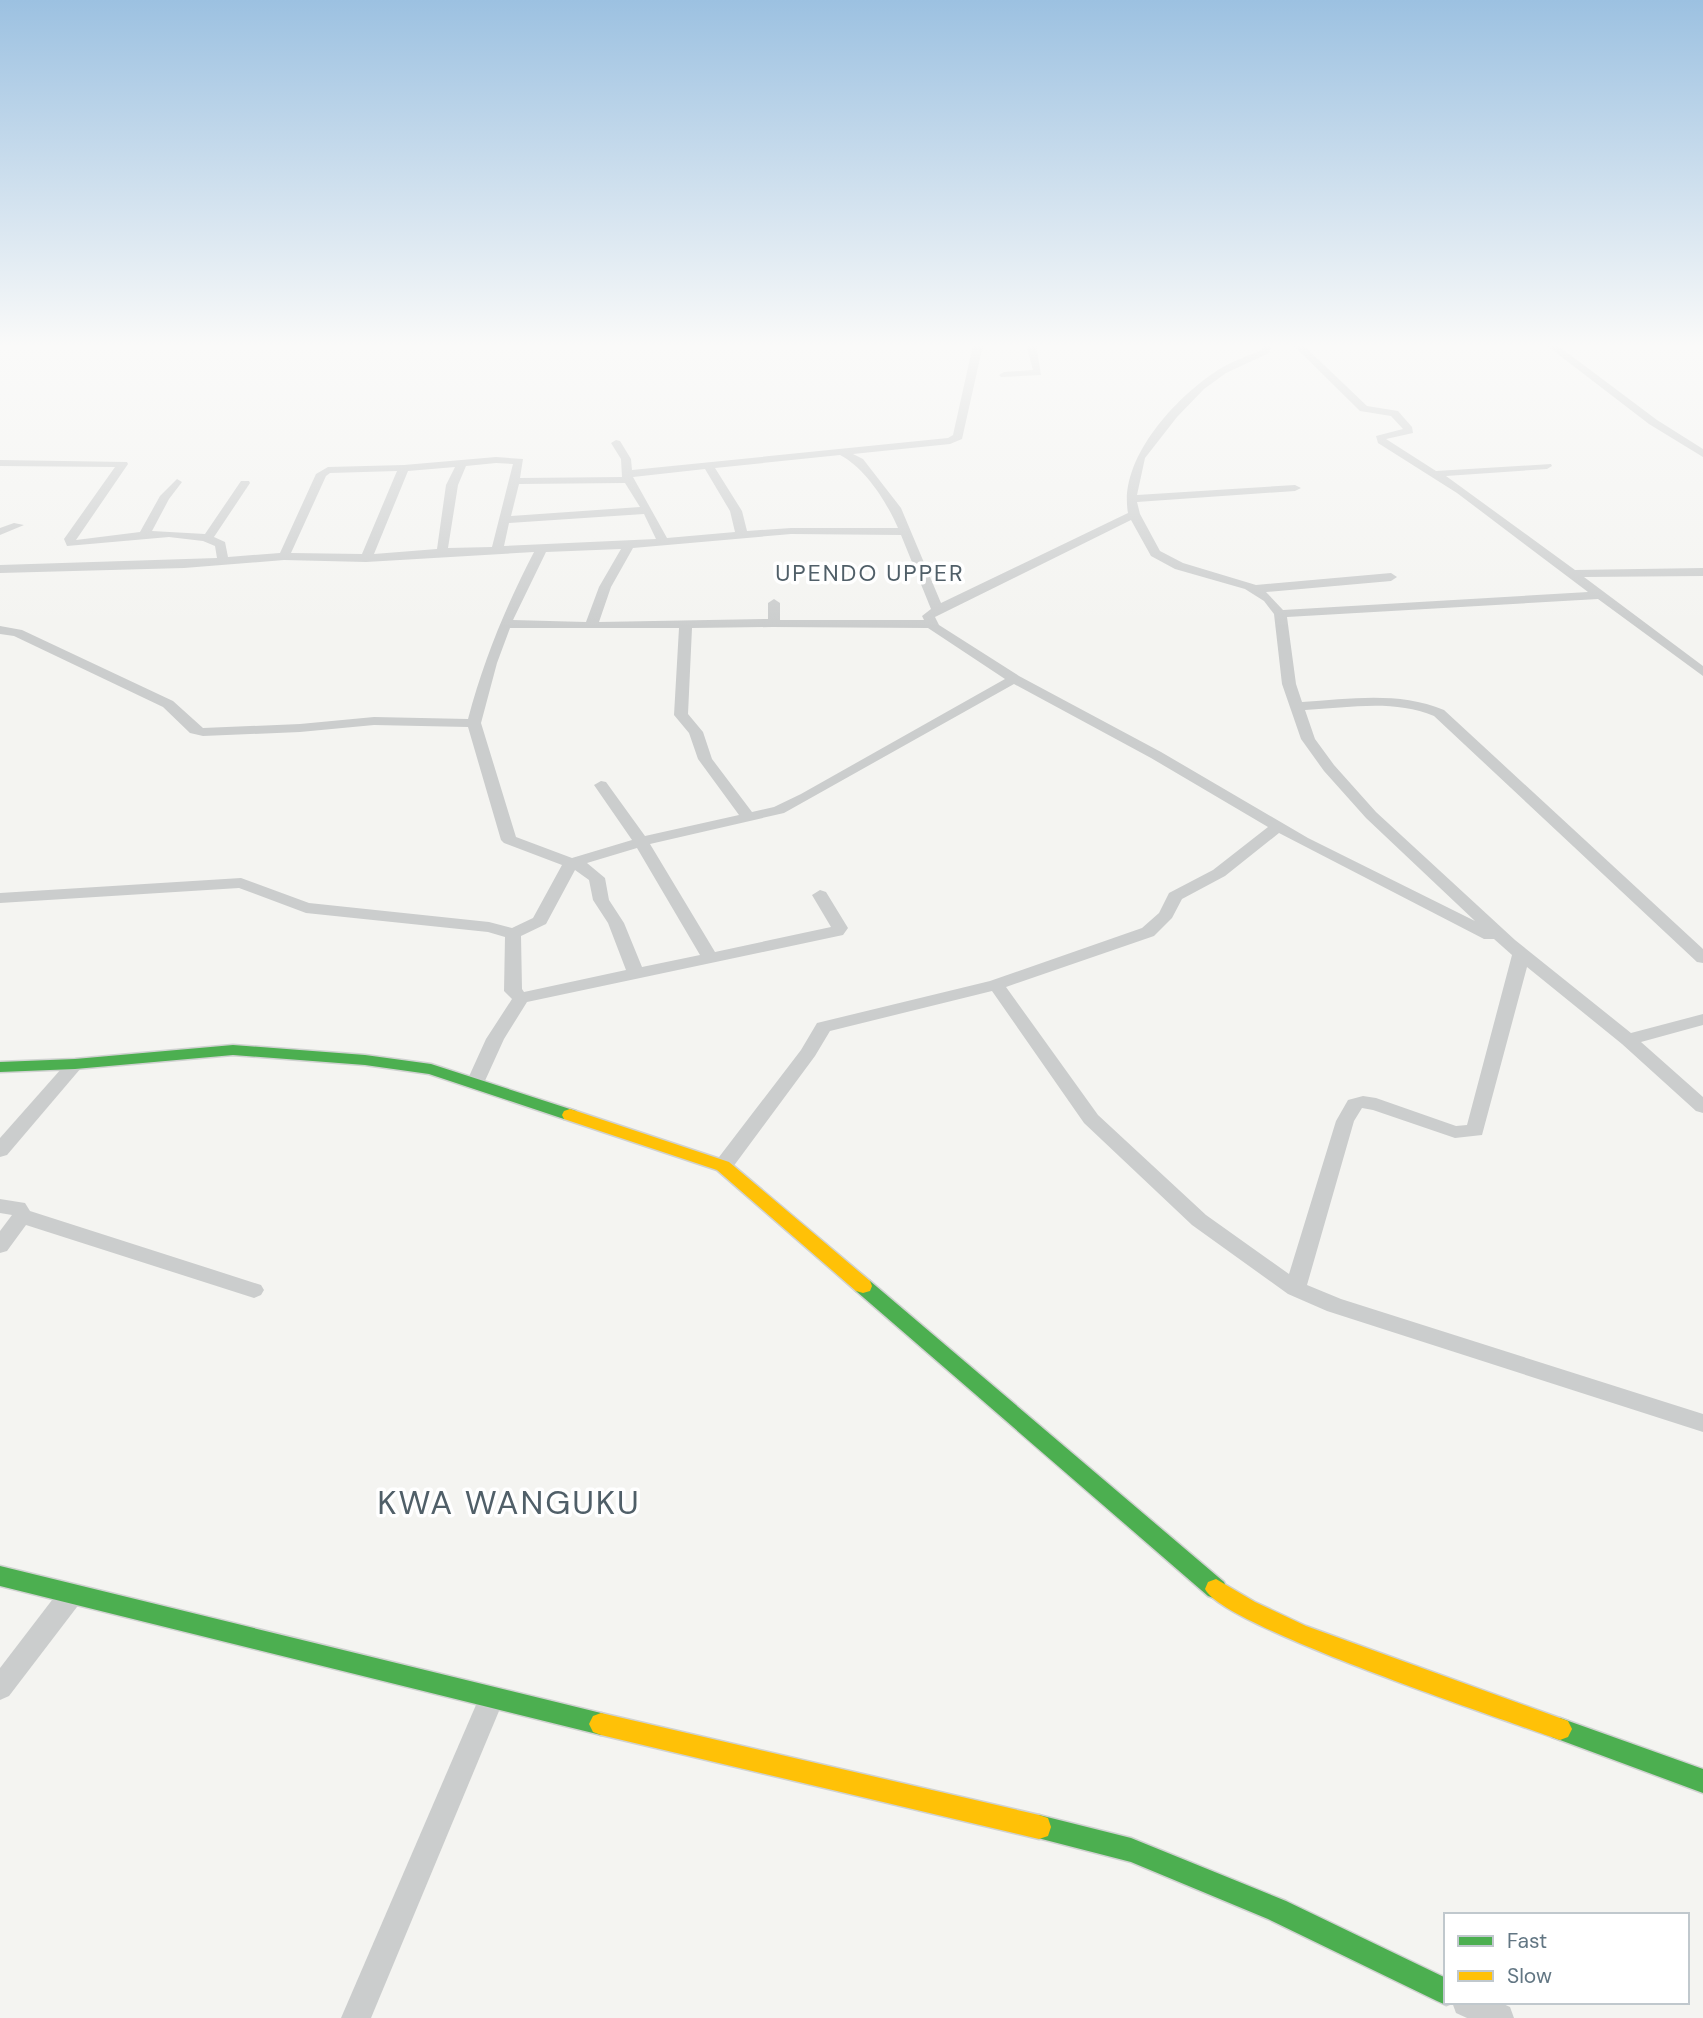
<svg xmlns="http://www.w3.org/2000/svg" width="1703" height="2018" viewBox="0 0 1703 2018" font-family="'DM Sans',sans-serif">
<rect width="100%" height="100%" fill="#f4f4f1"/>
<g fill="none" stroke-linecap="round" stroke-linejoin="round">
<defs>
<g id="fast">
<polygon points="233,1045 365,1055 431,1064 576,1111 578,1115 576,1119 564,1119 429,1074 365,1065 233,1055 75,1069 0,1072 0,1062 75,1059"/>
<polygon points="863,1279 870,1281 1224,1582 1227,1589 1224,1596 1216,1599 1208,1596 856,1291 854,1286 856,1281"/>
<polygon points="0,1566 601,1713 609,1716 613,1724 609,1732 601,1735 0,1586"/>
<polygon points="1560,1718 1703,1769 1703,1793 1552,1737 1548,1729 1552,1721"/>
<polygon points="1039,1815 1131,1838 1286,1901 1446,1978 1446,2002 1453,2002 1446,2005 1437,2001 1268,1919 1131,1862 1030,1836 1027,1827 1030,1818"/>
</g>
<g id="slow">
<polygon points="570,1109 729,1162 870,1281 872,1286 870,1291 863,1293 856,1291 717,1170 564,1119 562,1115 564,1111"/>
<path d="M1216 1579 1255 1602 1306 1626 1568 1721 1572 1729 1568 1737 1560 1740C1506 1720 1222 1626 1205 1589L1208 1582Z"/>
<polygon points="601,1713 1039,1815 1048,1818 1051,1827 1048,1836 1039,1839 601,1735 593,1732 589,1724 593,1716"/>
</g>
</defs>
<use href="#fast" stroke="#d0d2d1" stroke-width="3"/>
<use href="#slow" stroke="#d0d2d1" stroke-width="3"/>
<g fill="#cbcdcd" fill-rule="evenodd">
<path d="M973 345H983L962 439 950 444 853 454 863 459 901 508 941 603 1128 513C1118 459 1176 397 1218 370 1231 362 1247 356 1262 350V345H1272L1269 353 1226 373 1204 389 1177 417 1145 458 1137 495 1295 485 1301 488 1295 491 1137 502 1140 514 1160 551 1183 563 1256 585 1391 573 1397 577 1391 581 1266 592 1283 610 1588 592 1457 493 1378 443 1376 436 1403 429 1391 416 1360 411 1293 345H1303L1367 406 1398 411 1412 427 1413 433 1386 439 1436 471 1551 464 1552 466 1547 469 1446 476 1575 570 1703 568V576L1584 577 1703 666V676L1598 599 1287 617 1296 684 1302 702C1350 699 1398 691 1444 710L1703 949V963L1697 962 1434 716C1393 699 1348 708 1305 710L1315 739 1334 765 1376 812 1515 940 1631 1033 1703 1014V1025L1641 1042 1703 1097V1113L1696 1111 1622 1044 1527 967 1482 1135 1455 1138 1373 1110 1362 1108 1354 1121 1307 1285 1341 1299 1703 1414V1432L1327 1311 1288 1294 1192 1225 1084 1123 992 991 830 1031 815 1056 730 1171H716L713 1166 716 1161 801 1050 817 1023 990 981 1142 928 1159 913 1169 893 1213 870 1268 827 1151 758 1014 684 784 813 650 844 715 952 831 927 812 895 820 890 826 892 848 928 843 935 527 1002 504 1039 484 1083 475 1089 466 1083 486 1039 512 999 504 991 505 937 488 932 306 913 239 888 0 903V893L241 878 309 903 489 922 512 928 533 918 562 865 504 843 501 840 468 727 374 725 300 732 203 736 190 733 163 707 14 636 0 634V626L22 630 173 701 203 728 300 724 374 717 468 719C484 659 506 606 534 552L366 562 284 560 184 568 0 573V565L217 558 215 546 203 541 169 537 67 546 64 539 115 467 0 466V460L127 462 128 464 76 540 140 532 160 496 177 479 182 482 169 499 152 531 205 534 241 481H249L250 483 214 537 225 542 228 557 280 553 316 474 328 467 404 465 496 457 523 459 520 478 622 477 621 459 611 443 616 440 620 441 631 459 632 470 948 438 953 435ZM840 455C865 468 887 502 898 528H791L747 531 742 511 715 468ZM496 463 513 464 492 547 448 548 458 485 466 466ZM455 467 446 485 437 549 374 554 408 471ZM705 469 730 511 735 532 667 538 633 477ZM397 471 362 554 291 553 326 476 330 473ZM625 483 640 507 511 516 519 484ZM644 514 656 539 504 546 509 523ZM1131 520 1151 556 1175 569 1245 589 1264 601 1274 614 1282 684 1301 739 1324 771 1366 818 1475 921 1308 838 1161 752 1019 676 939 625 935 617ZM791 534 901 535 931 609 922 616 924 620H780V603L774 599 768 603V619L599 622 611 587 633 548ZM621 549 599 587 586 622 513 620 546 552ZM772 627 928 628 1005 679 801 794 774 807 752 812 712 759 703 732 688 714 692 628ZM510 628H679L674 715 689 733 698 759 739 815 645 836 606 782 601 781 594 785 632 840 572 858 516 837 481 723 497 663ZM1279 833 1484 939H1494L1512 955 1467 1125 1456 1126 1376 1098 1363 1096 1348 1100 1336 1121 1289 1274 1206 1215 1098 1115 1006 987 1154 936 1172 918 1182 899 1225 876ZM637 848 700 955 642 967 624 923 609 900 605 878 587 863ZM575 870 589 880 593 900 608 923 626 970 524 992 522 989 521 936 546 924Z"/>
<polygon points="1026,345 1036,345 1041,375 1001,377 999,375 1004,372 1033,370"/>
<polygon points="1546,345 1557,345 1657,420 1703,449 1703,457 1649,424"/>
<polygon points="14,523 24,525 0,535 0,528"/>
<polygon points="75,1058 81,1060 84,1064 81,1068 7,1155 0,1157 0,1138 69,1060"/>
<polygon points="0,1199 25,1203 30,1211 261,1285 264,1290 261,1295 254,1298 26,1225 7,1251 0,1253 0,1231 12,1215 0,1213"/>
<polygon points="71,1584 80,1587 83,1595 80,1603 9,1696 0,1700 0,1668 62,1587"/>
<polygon points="491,1687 500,1691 504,1699 371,2018 341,2018 482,1691"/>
<polygon points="1452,2002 1499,2002 1510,2007 1514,2018 1467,2018 1456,2013"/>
</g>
<use href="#fast" fill="#4caf50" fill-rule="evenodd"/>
<use href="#slow" fill="#ffc107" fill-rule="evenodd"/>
</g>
<linearGradient id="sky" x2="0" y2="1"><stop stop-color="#9cc1e1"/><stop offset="0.55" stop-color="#fafaf9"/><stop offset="1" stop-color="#fafaf9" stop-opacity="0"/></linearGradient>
<rect width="1703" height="628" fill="url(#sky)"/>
<g text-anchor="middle" stroke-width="7" stroke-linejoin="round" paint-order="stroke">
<g font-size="23" letter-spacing="2" fill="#505f68" stroke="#fff">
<text x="870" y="581">UPENDO UPPER</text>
</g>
<g font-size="33" letter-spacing="2" fill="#505f68" stroke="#fff">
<text x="509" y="1514">KWA WANGUKU</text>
</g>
</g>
<rect x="1444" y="1913" width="245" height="91" fill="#ffffff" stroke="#c0c8cd" stroke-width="2"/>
<rect x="1458" y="1936" width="35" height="10" fill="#4caf50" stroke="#c0c8cd" stroke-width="2"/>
<text x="1507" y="1948" font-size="21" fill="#627683">Fast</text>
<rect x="1458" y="1971" width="35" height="10" fill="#ffc107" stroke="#c0c8cd" stroke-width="2"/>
<text x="1507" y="1983" font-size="21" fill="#627683">Slow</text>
</svg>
